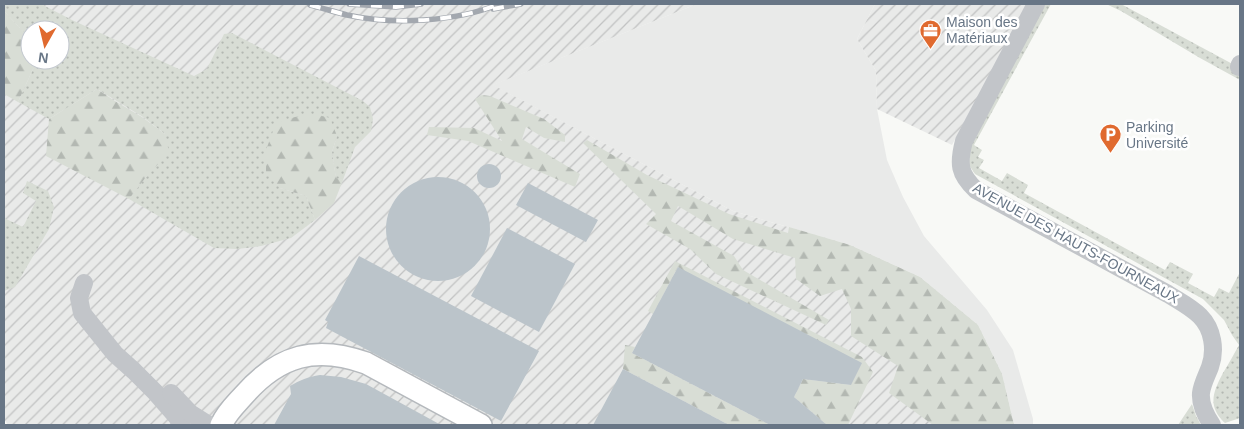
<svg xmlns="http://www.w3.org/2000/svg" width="1244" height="429" viewBox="0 0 1244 429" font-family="Arial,sans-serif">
<defs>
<pattern id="industrial-furrows" width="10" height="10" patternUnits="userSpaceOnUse" patternTransform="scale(1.25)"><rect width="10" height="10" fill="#e9eae9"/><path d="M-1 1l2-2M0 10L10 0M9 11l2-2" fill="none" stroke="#c1c2c2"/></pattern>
<pattern id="grass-dots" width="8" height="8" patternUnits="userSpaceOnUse" patternTransform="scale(1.25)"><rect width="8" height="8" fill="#d8ddd5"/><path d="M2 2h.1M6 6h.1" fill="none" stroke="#b3b8b2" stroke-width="1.8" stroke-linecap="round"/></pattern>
<pattern id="forest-firs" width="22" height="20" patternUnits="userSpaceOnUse" patternTransform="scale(1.25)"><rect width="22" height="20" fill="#d8ddd5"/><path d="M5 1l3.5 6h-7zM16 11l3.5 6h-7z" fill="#b3b8b2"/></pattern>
</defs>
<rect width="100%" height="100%" fill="#f8f9f6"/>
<polygon fill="#e9eae9" points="697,4 875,4 857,39 876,71 877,109 887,160 903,197 924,236 987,310 1013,350 1033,419 1033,425 1014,425 1002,374 978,325 920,277 850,245 733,211 492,85"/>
<g fill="url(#industrial-furrows)" fill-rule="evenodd">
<path d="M4 4H697L493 85 733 211 850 245 920 277 978 325 1002 374 1014 425H8L4 419ZM30 30H60V60H30Z"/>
<polygon points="875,4 1027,4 952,145 877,109 876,71 857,39"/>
</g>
<g fill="url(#grass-dots)">
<polygon points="4,4 41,4 72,20 194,76 207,69 224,34 232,33 363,101 370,107 373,119 371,131 355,147 343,180 336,179 332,152 337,136 280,188 306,196 315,220 291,238 261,246 237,249 214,248 129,199 146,177 165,134 143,117 97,89 49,119 18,102 37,60 60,60 60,30 30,30 30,39 4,11"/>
<path d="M1044 4H1051L974 145 982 150 978 157 984 160 979 168 1002 181 1007 173 1028 185 1024 193 1165 270 1170 262 1193 274 1188 283 1214 297 1219 288 1229 293 1240 272V418L1225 423C1207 406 1213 392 1223 373 1229 363 1234 354 1239 345L1232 335 1224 320 1203 299 975 174 969 165 971 143Z"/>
<polygon points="1106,4 1121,4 1240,68 1240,80 1200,58 1121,11"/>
<polygon points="27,181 48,191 54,207 49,229 15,287 4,291 4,218 23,227 36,201 23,193"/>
<polygon points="1192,404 1196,416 1201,425 1178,425"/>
</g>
<g fill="url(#forest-firs)">
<polygon points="4,11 30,39 30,60 37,60 18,102 4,94"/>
<polygon points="97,89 115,101 142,117 165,134 169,152 146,177 129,199 46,156 49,119"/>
<polygon points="482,95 490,96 544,119 565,135 565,142 544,138 526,127 522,139 580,174 575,187 468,141 427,135 429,127 474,128 502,141 475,99"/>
<polygon points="314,114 330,118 337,136 332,152 336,178 343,180 334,203 315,220 306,196 280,188 266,173 266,150 276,123 295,117"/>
<polygon points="587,140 647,175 729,214 788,233 789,227 850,245 920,277 978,325 1002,374 1014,425 933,425 889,393 898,366 851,336 851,309 842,289 820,296 796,279 795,258 733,239 678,206 671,221 734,256 743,270 829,320 826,325 716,274 690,249 646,224 656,214 583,143"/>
<polygon points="675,261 862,357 873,372 848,425 827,425 794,397 803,379 851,385 678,267 653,314 648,311"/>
<polygon points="625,345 635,347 632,353 770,425 729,425 623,369"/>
</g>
<g fill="#bbc4ca">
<circle cx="489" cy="176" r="12"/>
<circle cx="438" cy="229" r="52"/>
<polygon points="528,183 598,220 586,242 516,205"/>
<polygon points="507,228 575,264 539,332 471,296"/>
<polygon points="359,256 539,351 501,421 326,328 328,322 325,320"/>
<polygon points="678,267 862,363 851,385 803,379 794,397 827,425 770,425 632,353"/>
<polygon points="623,369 729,425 593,425"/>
<path d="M320 375 341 377 366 384 441 425H274L291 394 290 386C300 380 308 377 320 375Z"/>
</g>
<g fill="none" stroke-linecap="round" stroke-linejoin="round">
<defs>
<path id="major" d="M221 425C227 412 235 405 244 395 279 355 316 345 366 363L481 425"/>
</defs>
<use href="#major" stroke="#b5b9bd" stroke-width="24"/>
<g stroke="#c2c5c9" stroke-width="18">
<path d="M1036 4 964 141C958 164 959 174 976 190L1168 294C1179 301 1191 307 1200 316 1213 329 1216 350 1210 367 1207 375 1202 384 1201 393 1200 404 1206 416 1212 425"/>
<polyline points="1239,67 1240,64"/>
<polyline points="84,283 79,298 82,313 115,354 134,371 156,393 177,417 181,425"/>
<polyline points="171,393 190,413 209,425"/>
</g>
<use href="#major" stroke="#fff" stroke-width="21"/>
<defs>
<g id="rail">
<polyline points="349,4 396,7 421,4"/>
<path d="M310 5C322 8 335 12 347 15 393 25 456 22 499 4"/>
<polyline points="493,9 521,4"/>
</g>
</defs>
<use href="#rail" stroke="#a3a8af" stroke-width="5.5"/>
<use href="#rail" stroke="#fff" stroke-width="4" stroke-dasharray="11" stroke-linecap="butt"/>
</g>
<defs>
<symbol id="office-pin" viewBox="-11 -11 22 30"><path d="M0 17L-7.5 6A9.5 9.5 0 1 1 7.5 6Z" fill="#e06a2f" stroke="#fff"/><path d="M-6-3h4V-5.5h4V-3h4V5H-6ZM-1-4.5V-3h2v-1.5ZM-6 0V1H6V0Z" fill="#fff"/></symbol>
<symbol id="parking-pin" viewBox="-11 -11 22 30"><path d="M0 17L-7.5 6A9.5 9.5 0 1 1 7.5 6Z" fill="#e06a2f" stroke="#fff"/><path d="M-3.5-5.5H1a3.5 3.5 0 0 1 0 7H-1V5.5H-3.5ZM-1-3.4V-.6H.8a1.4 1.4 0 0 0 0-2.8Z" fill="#fff"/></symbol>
</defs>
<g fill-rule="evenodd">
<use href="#office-pin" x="918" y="18" width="25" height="34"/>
<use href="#parking-pin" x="1098" y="122" width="25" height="34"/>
</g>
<g text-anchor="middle" stroke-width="5" stroke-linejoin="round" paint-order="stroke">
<g font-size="14" fill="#687686" stroke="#fff" text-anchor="start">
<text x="946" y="27">Maison des<tspan x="946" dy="16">Matériaux</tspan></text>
<text x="1126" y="132">Parking<tspan x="1126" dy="16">Université</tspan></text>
</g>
<g font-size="14" fill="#687686" stroke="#fff">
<text transform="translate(1076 243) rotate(29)" y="5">AVENUE DES HAUTS-FOURNEAUX</text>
</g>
</g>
<rect width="1244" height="429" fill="none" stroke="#687686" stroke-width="10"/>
<g transform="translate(45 45) rotate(188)"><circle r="24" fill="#ffffff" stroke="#c3c8cf"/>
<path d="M0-4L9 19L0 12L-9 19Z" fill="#e06a2f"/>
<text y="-8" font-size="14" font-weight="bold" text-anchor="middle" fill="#687686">N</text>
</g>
</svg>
